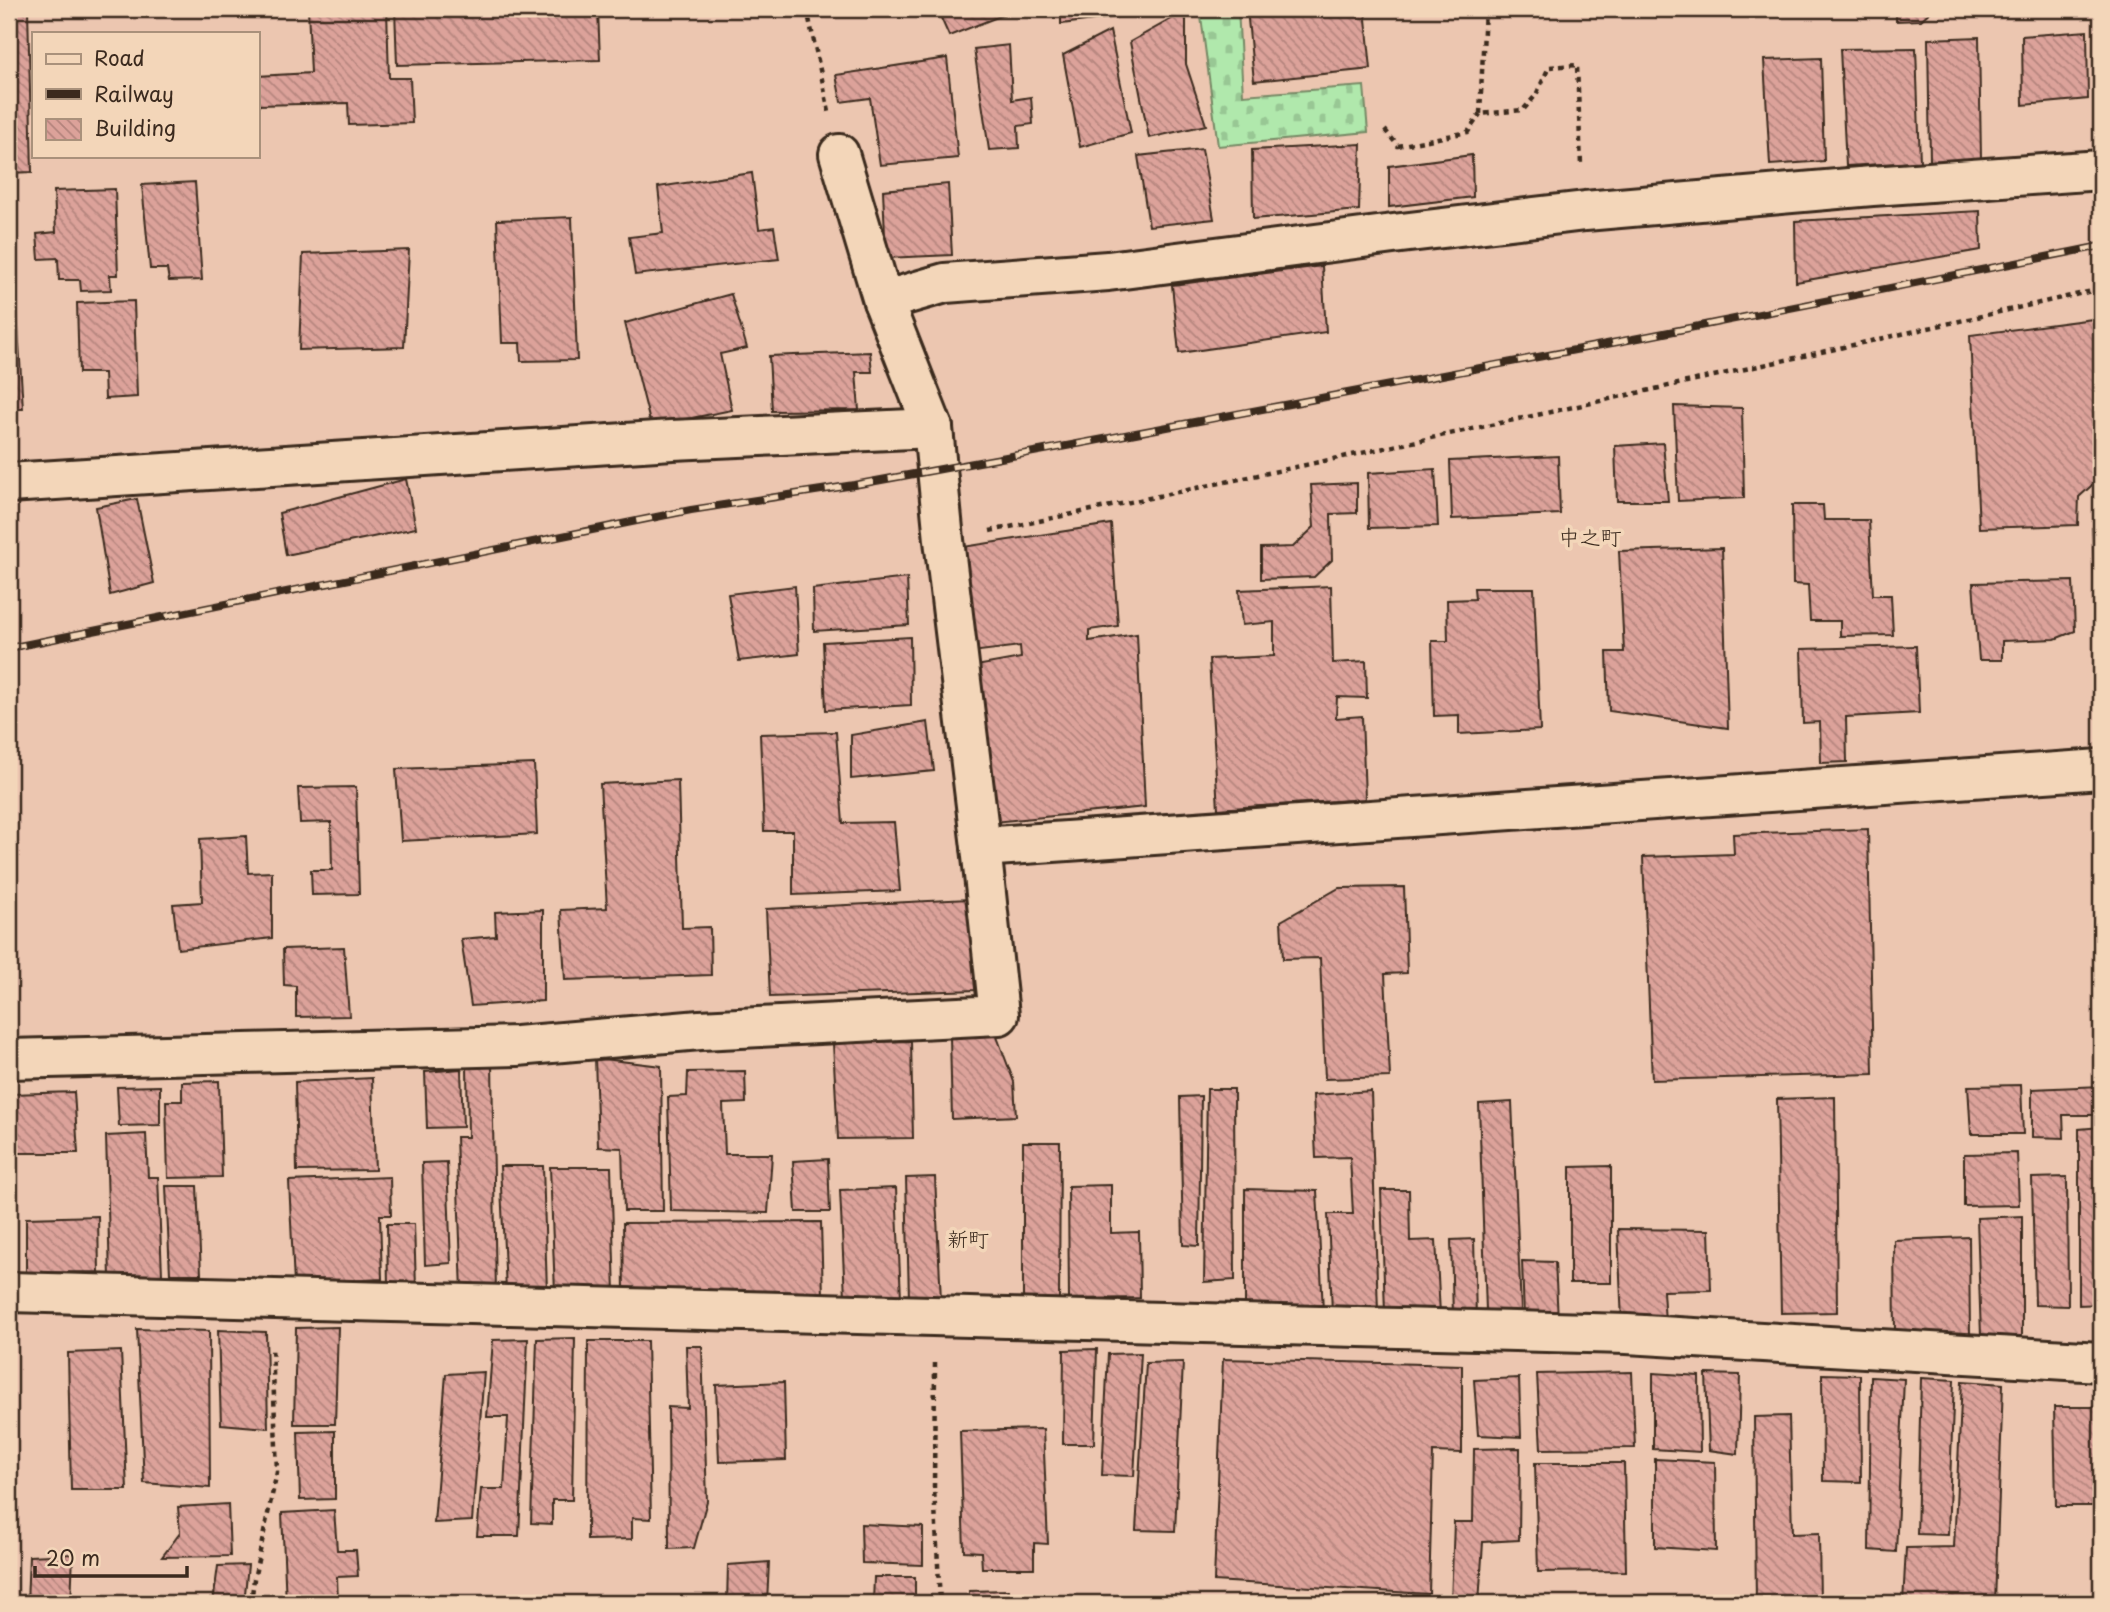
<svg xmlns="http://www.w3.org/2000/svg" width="2110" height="1612" viewBox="0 0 2110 1612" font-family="'Playpen Sans','Klee One',sans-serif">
<defs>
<pattern id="cemetery-stones" width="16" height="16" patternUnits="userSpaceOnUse" patternTransform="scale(1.75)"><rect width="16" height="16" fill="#b0e8ac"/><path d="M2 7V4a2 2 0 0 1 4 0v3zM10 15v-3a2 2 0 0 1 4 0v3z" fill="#98c794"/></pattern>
<pattern id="building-back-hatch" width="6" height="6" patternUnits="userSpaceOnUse" patternTransform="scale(1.75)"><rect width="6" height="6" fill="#dca29a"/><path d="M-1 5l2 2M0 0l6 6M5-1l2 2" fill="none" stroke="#b4847d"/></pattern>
</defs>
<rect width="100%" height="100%" fill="#ecc6b0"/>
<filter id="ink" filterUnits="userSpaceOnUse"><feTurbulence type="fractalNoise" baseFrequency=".0143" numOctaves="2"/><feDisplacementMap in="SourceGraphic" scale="14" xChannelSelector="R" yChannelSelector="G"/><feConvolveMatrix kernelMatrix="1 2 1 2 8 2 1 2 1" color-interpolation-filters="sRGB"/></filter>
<g filter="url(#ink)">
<polygon fill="url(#cemetery-stones)" stroke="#768965" stroke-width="2" points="1200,9 1238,9 1243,95 1364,86 1368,132 1218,146"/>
<g fill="url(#building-back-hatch)" stroke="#3b2a1e" stroke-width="2">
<polygon points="9,9 28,9 32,172 9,173"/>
<polygon points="308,9 387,9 389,78 410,78 412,123 349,125 348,103 257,105 257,76 311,73"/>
<polygon points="395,9 598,9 600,60 397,65"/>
<polygon points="937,9 1018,9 949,36"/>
<polygon points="1061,9 1141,9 1141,14 1061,24"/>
<polygon points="1247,9 1365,9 1371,69 1254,81"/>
<polygon points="1896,9 1933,9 1921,20 1896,21"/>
<polygon points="1186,11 1186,64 1206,125 1149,138 1130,42"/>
<polygon points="1110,31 1131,133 1080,147 1063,55"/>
<polygon points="2087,31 2088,99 2023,105 2022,36"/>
<polygon points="1979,37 1981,159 1930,161 1928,39"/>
<polygon points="1009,45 1012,100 1031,97 1033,124 1018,126 1019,148 989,150 974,49"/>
<polygon points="1916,48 1920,162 1846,166 1840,49"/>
<polygon points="947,58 958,158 880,165 870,98 841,102 836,75"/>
<polygon points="1821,58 1824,161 1770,165 1764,60"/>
<polygon points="1361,144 1359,210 1253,219 1252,150"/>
<polygon points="1202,149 1214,219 1149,226 1138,156"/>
<polygon points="1472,155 1473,197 1389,207 1389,166"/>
<polygon points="752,173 759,229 774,227 779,259 635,275 629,237 663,233 658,187"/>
<polygon points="195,182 202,280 169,281 167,269 150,269 142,185"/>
<polygon points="948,184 952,255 886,258 883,190"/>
<polygon points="115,189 118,275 110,275 111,290 81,291 80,280 59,280 58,258 39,259 37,234 56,232 54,191"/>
<polygon points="1980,211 1981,250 1796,282 1795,221"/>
<polygon points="572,217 577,360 521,361 520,343 502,343 497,220"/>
<polygon points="409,250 404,347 299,350 303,254"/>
<polygon points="1322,266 1326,332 1179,353 1172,285"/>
<polygon points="9,293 16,294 23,409 9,409"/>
<polygon points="731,294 747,348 720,354 732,410 651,426 625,323"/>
<polygon points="134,301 137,397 105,399 104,373 79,373 77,303"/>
<polygon points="2101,318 2101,477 2079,497 2078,525 1979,528 1970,335"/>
<polygon points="870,352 872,372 856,372 859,410 772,411 769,356"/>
<polygon points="1674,406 1742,408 1744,498 1678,501"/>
<polygon points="1663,443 1668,501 1617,501 1615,446"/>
<polygon points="1558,456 1560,514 1452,519 1450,461"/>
<polygon points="1435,469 1438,526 1369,528 1368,473"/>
<polygon points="406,479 416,528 286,555 279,513"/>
<polygon points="1357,483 1357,513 1331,514 1332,560 1314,577 1261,579 1261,548 1293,547 1314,527 1311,485"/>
<polygon points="137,499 154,583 110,595 96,507"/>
<polygon points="1792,505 1823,505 1824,520 1869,520 1873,595 1891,595 1893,635 1840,636 1840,621 1810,621 1808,585 1793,584"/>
<polygon points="1111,524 1118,626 1089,630 1089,641 1137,634 1145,807 994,822 976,666 1021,658 1020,646 972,652 963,547"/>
<polygon points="2101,527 2101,648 2099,648 2092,528"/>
<polygon points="1722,548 1728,728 1609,711 1607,652 1624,652 1619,551"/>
<polygon points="907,578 909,625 814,631 813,589"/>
<polygon points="2073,581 2075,631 2055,639 2002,641 2002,660 1979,660 1973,583"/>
<polygon points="795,586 799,654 739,661 728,594"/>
<polygon points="1331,586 1333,663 1366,661 1367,698 1337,697 1336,718 1362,716 1365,799 1218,809 1209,659 1274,656 1274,622 1242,625 1239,590"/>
<polygon points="1474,588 1534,588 1540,730 1459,734 1459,715 1434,716 1432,641 1448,641 1447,600 1475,599"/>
<polygon points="910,637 911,705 826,710 823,642"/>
<polygon points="1916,646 1919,713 1846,717 1847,762 1821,763 1820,722 1803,723 1801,649"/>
<polygon points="928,722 934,771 851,779 851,735"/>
<polygon points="836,732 843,823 894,822 900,891 793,895 793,831 764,831 760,734"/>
<polygon points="534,764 537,834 401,841 396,769"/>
<polygon points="678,780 682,928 710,927 711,975 565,980 561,910 607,908 600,784"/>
<polygon points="356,787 359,894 312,895 311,870 332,870 331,822 300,823 298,788"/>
<polygon points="1868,829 1873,1074 1652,1080 1643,857 1734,854 1733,834"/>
<polygon points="246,836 248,873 272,872 272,938 178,949 173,904 202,902 200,839"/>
<polygon points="1404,887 1407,973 1385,974 1390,1077 1325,1079 1320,958 1283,959 1281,921 1339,888"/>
<polygon points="969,899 977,990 770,997 766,909"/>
<polygon points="543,910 543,1001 471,1006 461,939 496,936 495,912"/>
<polygon points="344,947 349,1016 296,1017 296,986 284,985 283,949"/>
<polygon points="996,1034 1014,1082 1016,1116 952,1119 950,1037"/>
<polygon points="911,1041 913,1138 838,1139 833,1043"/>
<polygon points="595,1058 661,1066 663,1211 624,1211 622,1148 598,1147"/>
<polygon points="492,1063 496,1294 462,1291 456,1137 468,1137 467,1065"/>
<polygon points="461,1069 463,1127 427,1128 425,1072"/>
<polygon points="745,1071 746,1103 723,1104 725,1154 772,1154 768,1213 671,1211 668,1097 687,1096 688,1072"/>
<polygon points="372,1078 375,1170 297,1171 295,1082"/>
<polygon points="219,1081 222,1177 168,1178 166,1101 182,1101 182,1082"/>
<polygon points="2021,1085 2023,1134 1971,1134 1968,1086"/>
<polygon points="160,1086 160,1125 119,1126 117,1087"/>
<polygon points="2101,1086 2101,1115 2063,1115 2064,1138 2032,1137 2032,1089"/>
<polygon points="1207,1089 1234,1089 1235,1280 1204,1282"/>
<polygon points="1371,1091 1378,1312 1332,1313 1328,1214 1353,1214 1350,1157 1316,1158 1313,1095"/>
<polygon points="74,1092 78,1153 13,1153 11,1094"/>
<polygon points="1201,1096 1199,1246 1183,1245 1180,1097"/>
<polygon points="1835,1097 1837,1312 1781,1313 1777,1099"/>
<polygon points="1512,1102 1521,1311 1486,1311 1479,1104"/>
<polygon points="2101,1127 2101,1304 2079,1305 2079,1129"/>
<polygon points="146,1134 148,1177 158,1177 162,1275 110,1278 106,1136"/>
<polygon points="1023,1142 1060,1142 1059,1304 1023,1305"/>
<polygon points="2017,1153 2019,1205 1964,1206 1964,1154"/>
<polygon points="828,1159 830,1212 796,1212 793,1161"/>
<polygon points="447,1162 451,1263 425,1265 422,1163"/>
<polygon points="500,1166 543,1166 547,1291 506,1290"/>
<polygon points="1611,1166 1611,1283 1570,1283 1570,1167"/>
<polygon points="550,1167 611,1167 615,1293 555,1292"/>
<polygon points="390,1177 391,1215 380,1215 382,1279 294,1284 289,1181"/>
<polygon points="935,1177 941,1300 909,1299 906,1178"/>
<polygon points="2067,1177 2068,1306 2035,1305 2032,1178"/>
<polygon points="1111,1185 1111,1233 1139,1232 1140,1298 1069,1299 1068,1186"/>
<polygon points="166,1186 197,1186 201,1274 170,1274"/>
<polygon points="896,1188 901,1298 845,1297 840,1190"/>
<polygon points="1245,1189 1317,1191 1323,1311 1245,1309"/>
<polygon points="1381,1190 1409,1190 1410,1241 1436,1240 1440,1314 1385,1313"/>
<polygon points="98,1216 99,1272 26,1273 26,1218"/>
<polygon points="2022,1216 2022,1336 1981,1336 1977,1218"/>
<polygon points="821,1222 823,1297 624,1293 623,1223"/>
<polygon points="387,1224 414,1224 416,1287 388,1288"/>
<polygon points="1618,1229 1709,1230 1711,1290 1663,1291 1665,1322 1622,1323"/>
<polygon points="1969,1237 1970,1336 1895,1335 1894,1240"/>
<polygon points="1474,1239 1476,1317 1453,1317 1451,1240"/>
<polygon points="1522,1261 1555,1262 1558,1319 1524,1318"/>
<polygon points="338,1327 335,1424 294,1424 296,1328"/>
<polygon points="137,1329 209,1331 210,1488 144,1483"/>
<polygon points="218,1330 266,1332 268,1428 221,1424"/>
<polygon points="575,1338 572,1500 552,1500 552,1524 531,1523 537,1339"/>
<polygon points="528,1339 519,1536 477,1536 481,1489 504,1489 508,1417 487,1417 493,1340"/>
<polygon points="588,1341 647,1341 651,1519 632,1518 632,1539 587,1540"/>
<polygon points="686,1346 702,1346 707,1501 694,1548 669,1549 668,1407 688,1408"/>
<polygon points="1097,1349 1094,1444 1063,1444 1064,1350"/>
<polygon points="121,1351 127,1490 71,1490 68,1353"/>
<polygon points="1141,1353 1134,1476 1102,1475 1108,1354"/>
<polygon points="1223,1359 1462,1365 1462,1453 1433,1452 1429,1594 1214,1581"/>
<polygon points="1183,1362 1175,1531 1136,1530 1146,1363"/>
<polygon points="484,1372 472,1521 434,1523 446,1374"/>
<polygon points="1632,1372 1635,1448 1541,1449 1537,1374"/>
<polygon points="1653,1373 1699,1376 1700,1452 1653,1449"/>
<polygon points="1706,1374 1740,1375 1738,1454 1709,1450"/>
<polygon points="1822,1374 1860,1375 1861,1482 1823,1481"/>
<polygon points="1871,1377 1904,1379 1896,1552 1869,1550"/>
<polygon points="1519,1378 1521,1437 1478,1435 1474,1380"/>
<polygon points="1921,1378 1954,1380 1948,1535 1917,1534"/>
<polygon points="1962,1381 2003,1384 1995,1603 1903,1603 1906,1548 1954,1547"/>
<polygon points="784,1382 786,1460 719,1462 716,1385"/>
<polygon points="2054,1407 2101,1407 2101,1506 2056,1506"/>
<polygon points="1789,1416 1792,1534 1819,1533 1820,1603 1756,1603 1754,1417"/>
<polygon points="1043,1429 1048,1544 1034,1543 1034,1568 982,1568 981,1552 964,1551 960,1431"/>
<polygon points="335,1431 335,1499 300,1500 298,1432"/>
<polygon points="1520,1448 1519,1540 1483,1542 1479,1603 1451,1603 1454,1522 1473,1522 1474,1449"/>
<polygon points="1655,1459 1715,1462 1716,1551 1655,1547"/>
<polygon points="1535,1463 1624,1463 1626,1571 1538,1572"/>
<polygon points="228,1504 230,1556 162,1557 180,1533 178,1507"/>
<polygon points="334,1510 337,1550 356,1550 358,1576 337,1577 338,1602 286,1603 282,1513"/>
<polygon points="861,1524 923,1527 923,1565 862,1563"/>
<polygon points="73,1554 71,1603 27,1603 29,1556"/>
<polygon points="769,1562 767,1603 727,1603 728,1565"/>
<polygon points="248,1565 244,1603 213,1603 218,1566"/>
<polygon points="874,1577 915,1577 915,1603 873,1603"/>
<polygon points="1009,1590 1010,1603 969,1603 969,1591"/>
</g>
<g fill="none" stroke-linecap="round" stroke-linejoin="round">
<defs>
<g id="street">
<polyline points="839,154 883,301 933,428 944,540 981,847 2101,769"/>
<polyline points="883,301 945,283 1108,271 1401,233 1585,211 1872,186 2101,170"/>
<polyline points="9,483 672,440 933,428"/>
<polyline points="9,1059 517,1046 700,1030 999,1015 981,847"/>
<polyline points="9,1292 1627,1334 2101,1362"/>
</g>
</defs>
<use href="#street" stroke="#3b2a1e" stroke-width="44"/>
<g stroke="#3b2a1e" stroke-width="4.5" stroke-dasharray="5 5" stroke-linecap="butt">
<polyline points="807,9 829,112"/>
<polyline points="1485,9 1480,114 1523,110 1536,95 1549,67 1577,65 1581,165"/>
<polyline points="1385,130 1398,146 1468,132 1480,114"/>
<path d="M990 531C1361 455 1731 373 2101 289"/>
<polyline points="935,1363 934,1488 940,1603"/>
<polyline points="251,1603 254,1579 277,1472 272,1346"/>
</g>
<use href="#street" stroke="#f3d6b9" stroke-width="38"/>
<defs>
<polyline id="rail" points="9,648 691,510 854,485 1088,442 1649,336 2101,246"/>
</defs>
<use href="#rail" stroke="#3b2a1e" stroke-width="8"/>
<use href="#rail" stroke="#f3d6b9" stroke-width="5" stroke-dasharray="16" stroke-linecap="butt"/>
</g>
</g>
<g text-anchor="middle" stroke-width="7" stroke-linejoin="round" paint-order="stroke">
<g font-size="21" fill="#3b2a1e" stroke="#f3d6b9">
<text x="1590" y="545">中之町</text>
<text x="968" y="1247">新町</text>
</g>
</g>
<rect width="2110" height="1612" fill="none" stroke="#f3d6b9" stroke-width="35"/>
<rect x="18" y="18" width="2075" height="1577" fill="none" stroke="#3b2a1e" stroke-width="2.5" filter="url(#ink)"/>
<rect x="32" y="32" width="228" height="126" fill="#f3d6b9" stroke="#a9917b" stroke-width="2"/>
<rect x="46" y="54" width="35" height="10" fill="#f3d6b9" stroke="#a9917b" stroke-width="2"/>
<text x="94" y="66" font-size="21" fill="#3b2a1e">Road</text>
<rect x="46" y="89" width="35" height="10" fill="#3b2a1e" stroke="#a9917b" stroke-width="2"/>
<text x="94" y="102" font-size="21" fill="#3b2a1e">Railway</text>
<rect x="46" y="119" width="35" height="21" fill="url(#building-back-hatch)" stroke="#a9917b" stroke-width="2"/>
<text x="94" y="136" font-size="21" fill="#3b2a1e">Building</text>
<path d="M35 1566v10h152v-10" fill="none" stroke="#3b2a1e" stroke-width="3.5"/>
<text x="46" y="1566" font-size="21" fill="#3b2a1e" stroke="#f3d6b9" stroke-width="5" paint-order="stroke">20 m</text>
</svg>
